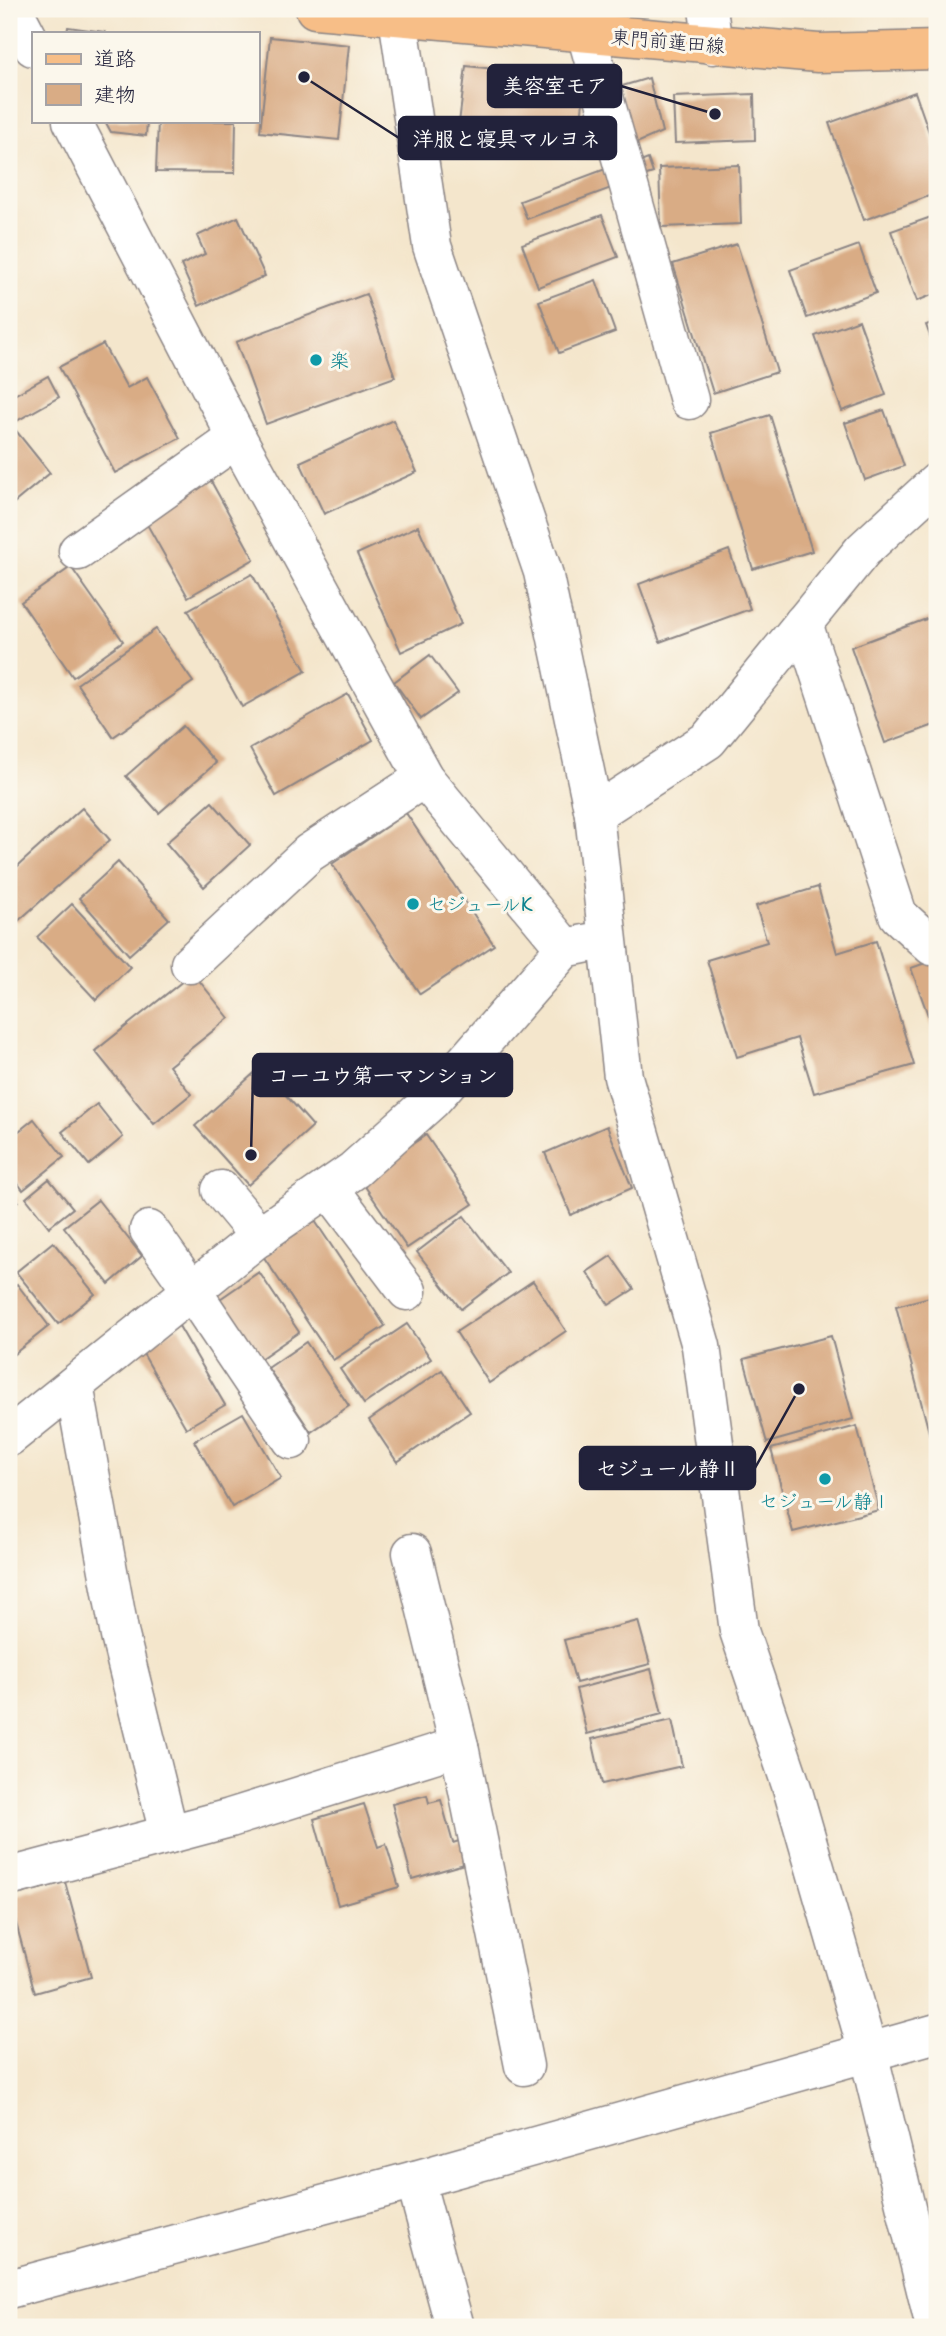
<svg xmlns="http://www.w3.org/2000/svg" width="946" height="2336" viewBox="0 0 946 2336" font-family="'Shantell Sans','Klee One',sans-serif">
<rect width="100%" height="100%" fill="#fbf7ec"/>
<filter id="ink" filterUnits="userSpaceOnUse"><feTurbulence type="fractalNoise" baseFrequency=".0143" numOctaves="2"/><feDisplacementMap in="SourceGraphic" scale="14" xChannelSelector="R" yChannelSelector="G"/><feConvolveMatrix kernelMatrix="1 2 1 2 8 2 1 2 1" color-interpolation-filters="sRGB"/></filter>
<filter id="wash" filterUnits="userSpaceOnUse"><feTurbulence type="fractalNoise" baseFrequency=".00686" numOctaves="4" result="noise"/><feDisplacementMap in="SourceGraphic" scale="28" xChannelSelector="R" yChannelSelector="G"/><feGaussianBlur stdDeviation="1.57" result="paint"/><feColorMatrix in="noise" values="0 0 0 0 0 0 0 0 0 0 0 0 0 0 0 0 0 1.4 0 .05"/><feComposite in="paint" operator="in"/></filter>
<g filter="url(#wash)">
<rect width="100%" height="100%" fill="#f4e6cc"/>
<g id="blocks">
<g fill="#d9ac85">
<polygon points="68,27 104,32 103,33 67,33"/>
<polygon points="270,37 349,45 339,140 260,132"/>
<polygon points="466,66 586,78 579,135 459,123"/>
<polygon points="649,78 662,132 630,146 619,87"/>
<polygon points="915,92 937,155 937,193 864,220 829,123"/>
<polygon points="754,94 755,140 675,143 673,97"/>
<polygon points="105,121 147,121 146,136 111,132"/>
<polygon points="158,121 236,121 235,173 156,172"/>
<polygon points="648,159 653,173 637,178 633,165"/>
<polygon points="739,165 741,224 661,227 659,168"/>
<polygon points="608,168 614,187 527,219 520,201"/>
<polygon points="602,215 618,257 538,287 522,244"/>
<polygon points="937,215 937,293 917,301 891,231"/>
<polygon points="238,217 265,276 199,306 181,265 205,254 197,236"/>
<polygon points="737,244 777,372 713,393 673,264"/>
<polygon points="859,245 876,293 807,318 790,270"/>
<polygon points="596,280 615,332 559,353 539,301"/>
<polygon points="366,294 395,377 266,424 236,342"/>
<polygon points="859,320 886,395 842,411 815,336"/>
<polygon points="937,321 937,355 926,325"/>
<polygon points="103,344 127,388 147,377 180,438 115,473 59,367"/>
<polygon points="48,376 59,397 13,423 9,415 9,398"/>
<polygon points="884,410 904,466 865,480 845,423"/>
<polygon points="770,415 812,551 753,569 711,433"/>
<polygon points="393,420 417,472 324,514 300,462"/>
<polygon points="9,422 50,473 9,507"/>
<polygon points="207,474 254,559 188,597 140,512"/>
<polygon points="418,526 461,624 401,652 357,554"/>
<polygon points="729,550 750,609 660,642 639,584"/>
<polygon points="71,567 123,641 73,677 21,602"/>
<polygon points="252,574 306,671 242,707 188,610"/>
<polygon points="937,615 937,724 885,743 851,647"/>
<polygon points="156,629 193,682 113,737 77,684"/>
<polygon points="430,655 458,693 421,719 394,682"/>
<polygon points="348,694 373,740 276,796 250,749"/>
<polygon points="183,726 216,763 159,813 126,776"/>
<polygon points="212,802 250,845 204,887 166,843"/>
<polygon points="82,808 110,840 17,922 9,913 9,874"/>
<polygon points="406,813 494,945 420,994 332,864"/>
<polygon points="118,862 169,919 129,955 79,898"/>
<polygon points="818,887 837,953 876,941 914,1065 814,1093 797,1038 737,1057 707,960 767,942 756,906"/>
<polygon points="72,904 130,967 96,1000 37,937"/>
<polygon points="937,959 937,1040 911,968"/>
<polygon points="193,973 229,1018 169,1066 191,1094 154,1124 95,1051"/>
<polygon points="261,1067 313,1126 248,1185 195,1126"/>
<polygon points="97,1104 123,1137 89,1165 62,1132"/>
<polygon points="34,1119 64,1157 23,1190 9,1172 9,1139"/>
<polygon points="607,1126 632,1188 571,1215 545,1153"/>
<polygon points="426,1135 473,1204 407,1248 360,1179"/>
<polygon points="49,1179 73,1208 49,1227 26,1198"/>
<polygon points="9,1190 18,1201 9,1208"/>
<polygon points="98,1200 142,1256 109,1284 64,1227"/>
<polygon points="464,1216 508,1273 461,1309 417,1252"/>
<polygon points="315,1221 385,1326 333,1360 263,1256"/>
<polygon points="53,1242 95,1294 58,1324 16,1272"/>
<polygon points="611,1256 634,1289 609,1305 587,1272"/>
<polygon points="259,1272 299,1332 257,1361 217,1301"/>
<polygon points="533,1281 566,1331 489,1383 456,1332"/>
<polygon points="17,1284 49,1326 9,1358 9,1291"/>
<polygon points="937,1295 937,1459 936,1459 896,1306"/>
<polygon points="407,1324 431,1359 364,1404 340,1369"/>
<polygon points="179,1326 225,1405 186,1428 141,1350"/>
<polygon points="831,1336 853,1419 767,1443 744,1359"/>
<polygon points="306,1342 349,1406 311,1432 268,1368"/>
<polygon points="442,1370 470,1412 397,1462 369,1420"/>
<polygon points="243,1413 281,1478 232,1507 194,1441"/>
<polygon points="857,1426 879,1510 793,1532 771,1449"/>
<polygon points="638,1621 650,1664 576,1683 564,1640"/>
<polygon points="651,1669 662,1714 587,1734 576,1689"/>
<polygon points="672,1720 682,1766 602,1784 592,1739"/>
<polygon points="427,1795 429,1803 441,1800 453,1843 465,1839 471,1862 412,1879 392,1804"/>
<polygon points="364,1804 378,1847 386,1844 399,1887 338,1905 314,1819"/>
<polygon points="65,1882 91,1977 35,1993 9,1897"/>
</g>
</g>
</g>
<g filter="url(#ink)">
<use href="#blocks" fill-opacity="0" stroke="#8b8484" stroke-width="2"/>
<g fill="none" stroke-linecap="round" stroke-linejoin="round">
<defs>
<g id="minor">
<polyline points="13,9 33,47"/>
<polyline points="708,9 713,45"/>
<polyline points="398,17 432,246 543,572 594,814 623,1077 701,1346 739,1631 792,1788 868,2052 935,2327"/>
<polyline points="586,33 689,400"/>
<polyline points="72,121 237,438 424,778 565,948"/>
<polyline points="78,551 237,438"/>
<polyline points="803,623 898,915 932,946 937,946"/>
<polyline points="594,814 708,740 863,550 937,482"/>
<polyline points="190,964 309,853 424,778"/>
<polyline points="329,1188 407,1291"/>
<polyline points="221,1190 260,1237"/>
<polyline points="149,1230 192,1291 292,1440"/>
<polyline points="74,1385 120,1636 169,1834"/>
<polyline points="9,1437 266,1231 354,1170 432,1100 565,948 589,943"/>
<polyline points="459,1746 524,2066"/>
<polyline points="9,1877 230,1818 459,1746 412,1553"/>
<polyline points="415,2180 455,2327"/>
<polyline points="9,2289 415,2180 937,2033"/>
</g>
<polyline id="major" points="315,9 818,53 937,50"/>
</defs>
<use href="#minor" stroke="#8b8484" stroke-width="41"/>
<use href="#major" stroke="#8b8484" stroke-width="41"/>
<use href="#minor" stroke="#fff" stroke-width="38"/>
<use href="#major" stroke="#f7be87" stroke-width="38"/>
</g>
</g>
<g fill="#0f9aa8" stroke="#fbf7ec" stroke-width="2.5">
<circle cx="316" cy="360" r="7"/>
<circle cx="413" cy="904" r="7"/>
<circle cx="825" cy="1479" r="7"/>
</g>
<g text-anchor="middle" stroke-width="6" stroke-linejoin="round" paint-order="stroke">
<g font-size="19" fill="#22223b" stroke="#fbf7ec">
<text transform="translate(668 41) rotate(5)" y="7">東門前蓮田線</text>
</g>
<g font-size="19" fill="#0d838f" stroke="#fbf7ec" text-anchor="start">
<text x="330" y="367">楽</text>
<text x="427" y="911">セジュールK</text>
<text x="825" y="1508" text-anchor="middle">セジュール静Ⅰ</text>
</g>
</g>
<path fill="none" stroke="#22223b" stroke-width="2.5" d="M715 114L621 86M304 77L399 138M251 1155L253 1075M799 1389L755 1468"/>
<g fill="#22223b" stroke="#fbf7ec" stroke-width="2.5">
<circle cx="715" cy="114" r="7"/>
<circle cx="304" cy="77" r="7"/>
<circle cx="251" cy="1155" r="7"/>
<circle cx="799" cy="1389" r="7"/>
</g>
<g fill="#22223b" stroke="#22223b" stroke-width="2.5">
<rect x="488" y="65" width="133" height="42" rx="7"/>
<rect x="399" y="117" width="217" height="42" rx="7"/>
<rect x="253" y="1054" width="259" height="42" rx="7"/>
<rect x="580" y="1447" width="175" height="42" rx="7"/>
</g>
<g font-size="21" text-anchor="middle" font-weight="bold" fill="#fff">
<text x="555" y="93">美容室モア</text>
<text x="507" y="146">洋服と寝具マルヨネ</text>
<text x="383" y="1083">コーユウ第一マンション</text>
<text x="668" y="1476">セジュール静Ⅱ</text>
</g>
<rect width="946" height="2336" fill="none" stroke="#fbf7ec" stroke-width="35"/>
<rect x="32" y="32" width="228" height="91" fill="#fbf7ec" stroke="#a4a2a5" stroke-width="2"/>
<rect x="46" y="54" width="35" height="10" fill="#f7be87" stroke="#a4a2a5" stroke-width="2"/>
<text x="94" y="66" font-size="21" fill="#22223b">道路</text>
<rect x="46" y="84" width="35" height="21" fill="#d9ac85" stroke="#a4a2a5" stroke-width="2"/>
<text x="94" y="102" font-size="21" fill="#22223b">建物</text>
</svg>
